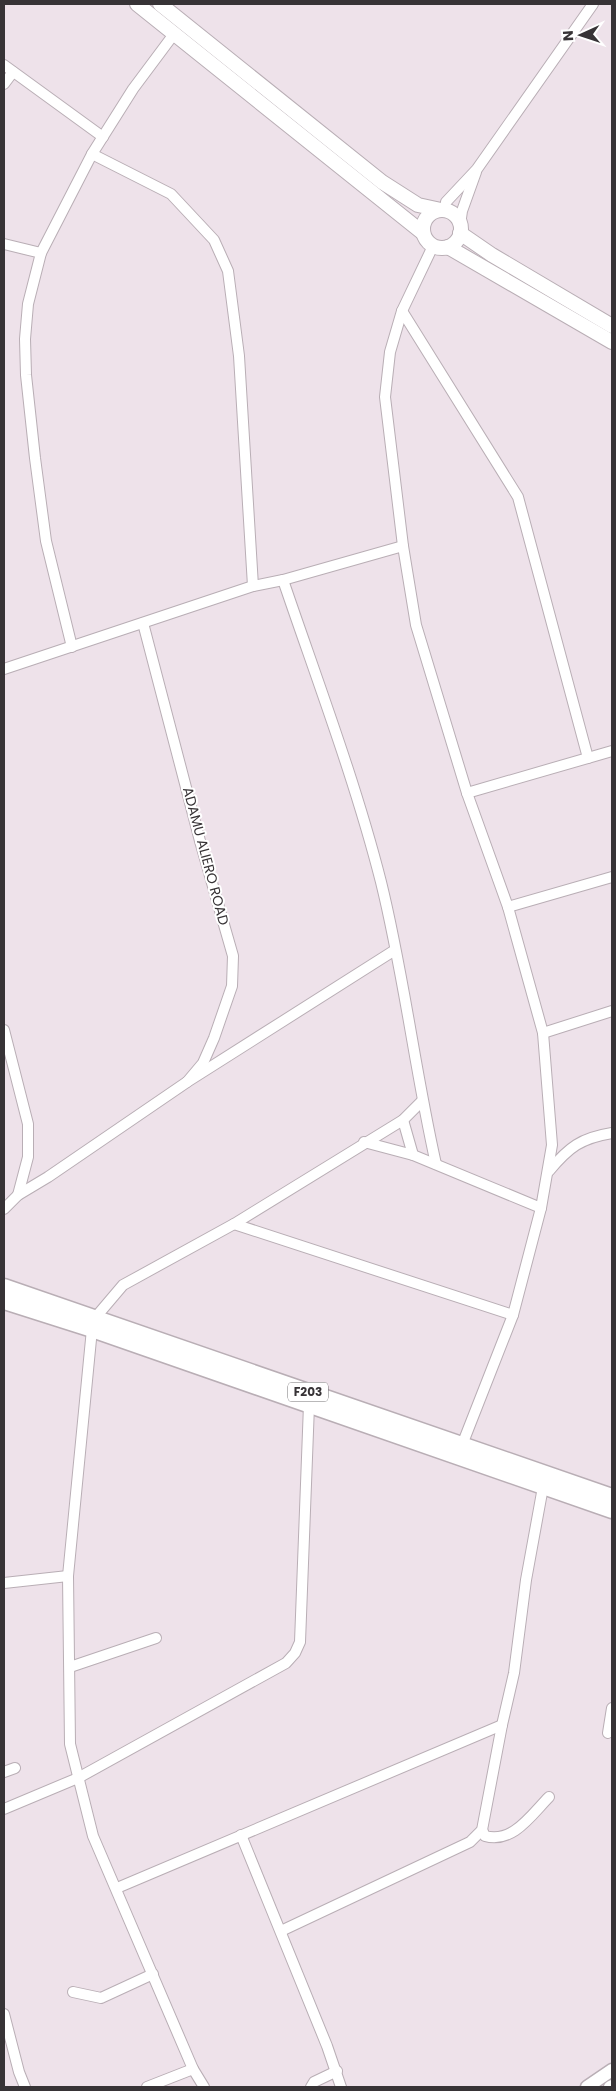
<svg xmlns="http://www.w3.org/2000/svg" width="616" height="2091" viewBox="0 0 616 2091" font-family="Poppins,sans-serif">
<rect width="100%" height="100%" fill="#eee2ea"/>
<g fill="none" stroke-linecap="round" stroke-linejoin="round">
<defs>
<g id="minor">
<polyline points="4,65 103,137"/>
<polyline points="4,84 13,72"/>
<polyline points="92,154 171,194 214,240 228,271 239,356 253,586"/>
<polyline points="445,210 446,202 477,169 593,4"/>
<polyline points="460,225 462,211 476,172"/>
<polyline points="4,244 41,253"/>
<polyline points="433,246 402,311 390,352 385,397 403,546 416,625 467,793 508,907 543,1033 552,1145 541,1208 513,1315 462,1445"/>
<polyline points="402,311 518,497 588,758"/>
<path d="M283 580C317 680 355 780 381 882 404 975 415 1071 436 1164"/>
<polyline points="143,623 200,841 233,956 232,986 214,1038 203,1063 187,1082"/>
<polyline points="72,647 46,541 35,458 26,375 25,339 28,304 41,253 92,154 133,89 174,34"/>
<polyline points="4,669 253,586 283,580 403,546"/>
<polyline points="467,793 612,751"/>
<polyline points="508,907 612,877"/>
<polyline points="4,1030 28,1124 28,1157 18,1195"/>
<polyline points="543,1033 612,1011"/>
<polyline points="403,1120 413,1155"/>
<polyline points="364,1142 413,1155 541,1208"/>
<path d="M549 1171C569 1147 581 1138 612 1133"/>
<polyline points="4,1209 18,1195 48,1177 187,1082 395,950"/>
<polyline points="234,1224 513,1315"/>
<polyline points="95,1318 123,1285 234,1224 403,1120 422,1101"/>
<polyline points="92,1329 68,1576 70,1744 93,1836 193,2069 204,2087"/>
<polyline points="4,1583 68,1576"/>
<polyline points="70,1667 156,1638"/>
<polyline points="608,1733 612,1708"/>
<polyline points="4,1772 15,1768"/>
<polyline points="4,1809 78,1778 286,1663 295,1653 300,1642 309,1405"/>
<path d="M482 1830 485 1836C513 1844 532 1814 549 1797"/>
<polyline points="241,1835 327,2046 341,2087"/>
<polyline points="117,1888 502,1725"/>
<polyline points="281,1931 470,1842 482,1830 502,1725 514,1673 526,1580 543,1487"/>
<polyline points="73,1992 101,1998 153,1974"/>
<polyline points="4,2014 19,2072 25,2087"/>
<polyline points="147,2087 193,2069"/>
<polyline points="311,2087 314,2082 337,2071"/>
</g>
<g id="tertiary">
<polyline points="587,2087 612,2070"/>
<polyline points="610,2087 612,2086"/>
</g>
<g id="secondary">
<polyline points="137,4 423,233"/>
<polyline points="160,4 382,182 418,205 441,210"/>
<circle cx="442" cy="229" r="19"/>
<polyline points="460,233 492,255 612,326"/>
<polyline points="448,247 612,342"/>
</g>
<g id="primary">
<polyline points="4,1287 612,1497"/>
<polyline points="4,1301 92,1329 612,1510"/>
</g>
</defs>
<use href="#minor" stroke="#b9aeb5" stroke-width="12"/>
<use href="#tertiary" stroke="#b9aeb5" stroke-width="15"/>
<use href="#secondary" stroke="#b9aeb5" stroke-width="16"/>
<use href="#primary" stroke="#b9aeb5" stroke-width="19"/>
<use href="#minor" stroke="#fff" stroke-width="10"/>
<use href="#tertiary" stroke="#fff" stroke-width="12"/>
<use href="#secondary" stroke="#fff" stroke-width="14"/>
<use href="#primary" stroke="#fff" stroke-width="16"/>
</g>
<g text-anchor="middle" stroke-width="4" stroke-linejoin="round" paint-order="stroke">
<rect fill="#fff" stroke="#737072" stroke-width="1" x="288" y="1382.5" width="40" height="19" rx="4"/>
<g font-size="12" font-weight="bold" fill="#373336">
<text x="308" y="1396">F203</text>
</g>
<g font-size="14" fill="#373336" stroke="#fff">
<text transform="translate(206 856) rotate(75)" y="5">ADAMU ALIERO ROAD</text>
</g>
</g>
<rect width="616" height="2091" fill="none" stroke="#373336" stroke-width="10"/>
<g transform="translate(581 35) rotate(267)" stroke="#ffffff" stroke-width="4" paint-order="stroke">
<path d="M0-4L9 19L0 12L-9 19Z" fill="#373336"/>
<text y="-8" font-size="14" font-weight="bold" text-anchor="middle" fill="#373336">N</text>
</g>
</svg>
